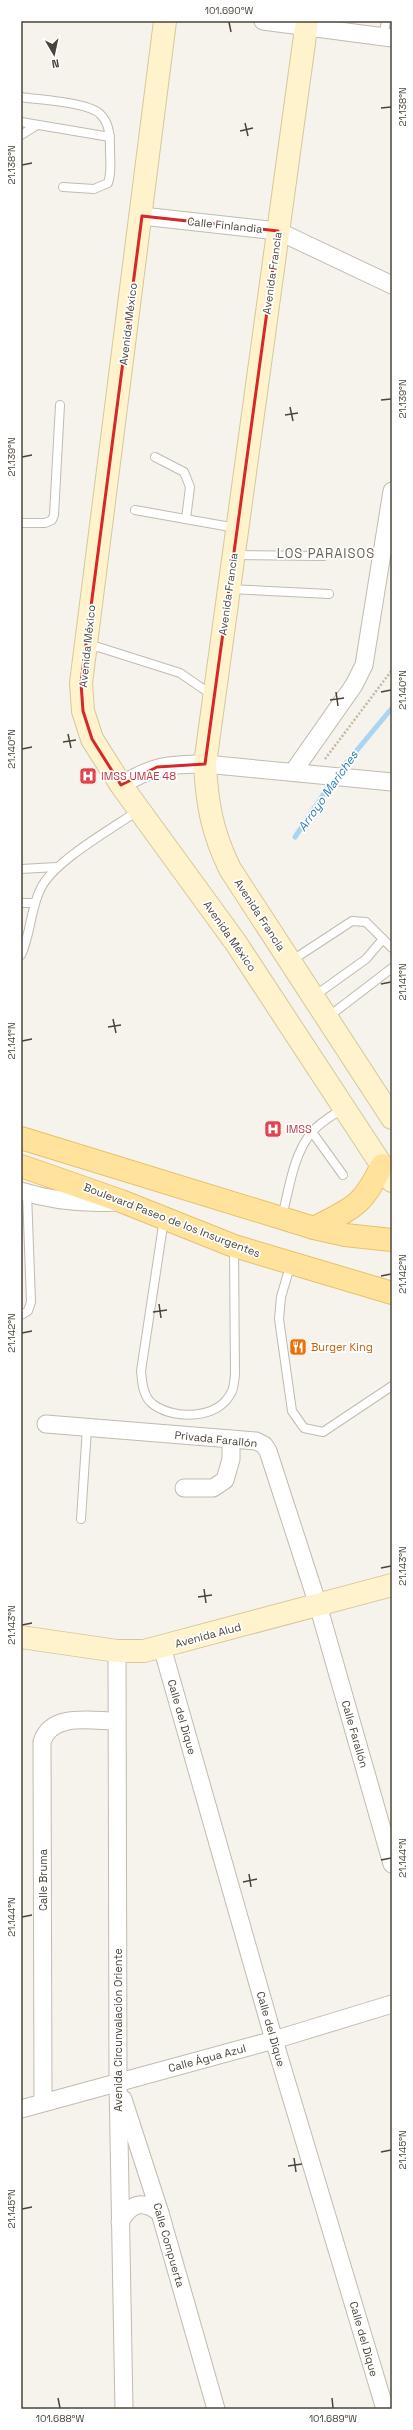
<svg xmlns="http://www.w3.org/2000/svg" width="413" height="2430" viewBox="0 0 413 2430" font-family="'Space Grotesk',sans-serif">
<rect width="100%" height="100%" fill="#f6f3ec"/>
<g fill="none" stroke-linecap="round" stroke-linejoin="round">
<g stroke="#a9d4f2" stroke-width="5">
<polyline points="338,773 392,708"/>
<polyline points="295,837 333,780"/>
</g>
<defs>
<g id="lane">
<polyline points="383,37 386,21"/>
<path d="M21 97C39 100 90 102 101 115 110 124 110 138 110 150 110 161 112 172 108 183L94 189 63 187"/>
<polyline points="21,122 110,137"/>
<polyline points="21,135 37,125"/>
<polyline points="155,457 184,472 190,487 186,519"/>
<polyline points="135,510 236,528"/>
<polyline points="21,523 45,523 52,520 54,515 60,405"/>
<polyline points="234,555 324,556"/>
<polyline points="230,589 329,594"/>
<polyline points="86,648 98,647 180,673 212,695"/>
<polyline points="21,869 57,867"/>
<polyline points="21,903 35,903"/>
<polyline points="383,939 392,948"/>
<path d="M21 955C31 934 30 909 41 888 54 861 113 828 139 810"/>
<polyline points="291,961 352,921 366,922 383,939 366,959 313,997"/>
<polyline points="328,1017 392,968"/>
<polyline points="312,1132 343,1175"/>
<path d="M282 1217C289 1190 293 1154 312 1132 320 1122 333 1115 344 1108"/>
<path d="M164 1219 141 1371C142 1382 143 1398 154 1405 176 1420 218 1419 231 1393 234 1389 234 1381 235 1375L234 1248"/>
<polyline points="291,1263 281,1297 279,1319 292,1411 304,1428 323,1432 392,1386"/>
<polyline points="21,1315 28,1311 31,1302 27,1193"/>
<polyline points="81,1519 87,1428"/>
</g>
<g id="street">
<polyline points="263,21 392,38"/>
<polyline points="142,216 278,231 392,285"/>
<polyline points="293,772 354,685 364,665 392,491"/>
<path d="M121 785C153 766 168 764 205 764L392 782"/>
<path d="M21 1191C53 1201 82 1204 115 1202"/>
<polyline points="46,1424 256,1441 264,1445 268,1451 318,1605 392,1864"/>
<polyline points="184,1488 213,1488 225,1480 231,1459 231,1439"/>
<polyline points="162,1647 274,2040 385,2409"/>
<polyline points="117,1651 118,2082 124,2409"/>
<polyline points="123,2099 160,2213 216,2409"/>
<path d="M43 2102 42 1742C51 1712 92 1721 116 1721"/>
<polyline points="21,2109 274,2040 392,2004"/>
<path d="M120 2222C131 2203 143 2199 160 2213"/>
</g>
<g id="secondary">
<polyline points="165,21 81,683 83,711 92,739 121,785 236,943 392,1181"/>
<path d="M307 21 205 764C207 804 212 832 230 869L392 1118"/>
<polyline points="21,1637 117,1651 144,1651 392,1585"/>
</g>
<g id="primary">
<polyline points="21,1138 314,1228 345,1235 392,1240"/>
<polyline points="21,1166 121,1201 234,1246 392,1293"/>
<path d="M314 1228C353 1208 363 1206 382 1165"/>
</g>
</defs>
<use href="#lane" stroke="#c2bbae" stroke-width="10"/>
<use href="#street" stroke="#c2bbae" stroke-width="19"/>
<use href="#secondary" stroke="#d6c79b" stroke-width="24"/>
<use href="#primary" stroke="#e6c16a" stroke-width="24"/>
<polyline stroke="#c4b79f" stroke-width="2.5" stroke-dasharray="2 2" stroke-linecap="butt" points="325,759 392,670"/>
<use href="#lane" stroke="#fff" stroke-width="8"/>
<use href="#street" stroke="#fff" stroke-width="17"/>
<use href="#secondary" stroke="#fff3cd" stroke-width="22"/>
<use href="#primary" stroke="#ffe39c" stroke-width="22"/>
</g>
<path fill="none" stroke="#d62828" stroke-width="3" stroke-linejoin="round" d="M142 216 278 231 205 764 157 767 121 785 92 739 83 711 81 683Z"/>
<path fill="none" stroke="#4b4439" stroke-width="1.5" d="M229 22 231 32M381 108 391 107M245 123 248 136M240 131 253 128M22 165 32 163M381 400 391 399M290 407 293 421M285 415 298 413M22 457 32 455M336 692 338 706M381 692 391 690M330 700 344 698M68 734 71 748M63 742 76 740M22 749 32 747M381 984 391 982M113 1019 116 1033M108 1027 121 1025M22 1041 32 1039M381 1276 391 1274M159 1304 161 1318M153 1312 167 1310M22 1333 32 1331M381 1568 391 1566M204 1589 206 1603M198 1597 212 1595M22 1625 32 1623M381 1860 391 1858M249 1874 251 1887M243 1882 257 1879M22 1917 32 1915M381 2152 391 2150M294 2158 296 2172M288 2166 302 2164M22 2209 32 2207M58 2398 60 2408M332 2398 333 2408"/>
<defs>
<symbol id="hospital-square" viewBox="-11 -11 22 22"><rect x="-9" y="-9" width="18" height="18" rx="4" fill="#e0444e" stroke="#fff"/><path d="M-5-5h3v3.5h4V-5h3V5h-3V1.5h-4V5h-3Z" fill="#fff"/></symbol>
<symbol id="restaurant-square" viewBox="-11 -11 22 22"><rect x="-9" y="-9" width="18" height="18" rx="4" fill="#e8710a" stroke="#fff"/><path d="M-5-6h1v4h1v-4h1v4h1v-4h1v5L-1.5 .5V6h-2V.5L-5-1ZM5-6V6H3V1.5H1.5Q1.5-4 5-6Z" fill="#fff"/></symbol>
</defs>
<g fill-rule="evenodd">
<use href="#hospital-square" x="78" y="766" width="20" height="20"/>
<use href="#hospital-square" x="263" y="1119" width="20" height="20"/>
<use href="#restaurant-square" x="288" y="1337" width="20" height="20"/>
</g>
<g text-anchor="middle" stroke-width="3.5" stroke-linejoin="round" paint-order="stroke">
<g font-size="11" fill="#4b4439" stroke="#fff">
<text transform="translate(225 225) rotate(6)" y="4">Calle Finlandia</text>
<text transform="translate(272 273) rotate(-82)" y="4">Avenida Francia</text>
<text transform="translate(128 324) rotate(-83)" y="4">Avenida México</text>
<text transform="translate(228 594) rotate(-82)" y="4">Avenida Francia</text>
<text transform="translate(87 646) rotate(-84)" y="4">Avenida México</text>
<text transform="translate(260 915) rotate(57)" y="4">Avenida Francia</text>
<text transform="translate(230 936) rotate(55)" y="4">Avenida México</text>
<text transform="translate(172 1220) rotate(21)" y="4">Boulevard Paseo de los Insurgentes</text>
<text transform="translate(216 1439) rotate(6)" y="4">Privada Farallón</text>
<text transform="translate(208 1635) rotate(-15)" y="4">Avenida Alud</text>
<text transform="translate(182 1717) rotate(74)" y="4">Calle del Dique</text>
<text transform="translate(355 1734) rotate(74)" y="4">Calle Farallón</text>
<text transform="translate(43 1880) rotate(-90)" y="4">Calle Bruma</text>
<text transform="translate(271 2029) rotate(74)" y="4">Calle del Dique</text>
<text transform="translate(118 2030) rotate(-90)" y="4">Avenida Circunvalación Oriente</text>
<text transform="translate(207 2058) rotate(-15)" y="4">Calle Água Azul</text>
<text transform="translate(169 2245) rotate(74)" y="4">Calle Compuerta</text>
<text transform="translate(364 2339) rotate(74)" y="4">Calle del Dique</text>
</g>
<g font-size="11" fill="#be3a42" stroke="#fff" text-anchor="start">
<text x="101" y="780">IMSS UMAE 48</text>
<text x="286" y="1133">IMSS</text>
</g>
<g font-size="11" fill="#c56008" stroke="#fff" text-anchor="start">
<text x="311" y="1351">Burger King</text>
</g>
<g font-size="12" font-style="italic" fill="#2e7ab2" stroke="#fff">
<text transform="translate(328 791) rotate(-55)" y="4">Arroyo Mariches</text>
</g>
<g font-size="13" letter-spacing="1" fill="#6e6250" stroke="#fff">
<text x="326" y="558">LOS PARAISOS</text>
</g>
</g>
<rect width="413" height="2430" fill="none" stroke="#ffffff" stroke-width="44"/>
<g transform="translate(54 54) rotate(171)" stroke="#ffffff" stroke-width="3" paint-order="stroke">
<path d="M0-3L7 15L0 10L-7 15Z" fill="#4b4439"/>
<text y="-6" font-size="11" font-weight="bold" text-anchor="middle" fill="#4b4439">N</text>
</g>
<rect x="22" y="22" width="369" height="2386" fill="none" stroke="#4b4439" stroke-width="1.5"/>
<g font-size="10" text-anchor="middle" fill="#4b4439">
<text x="229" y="14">101.690°W</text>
<text transform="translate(402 107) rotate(-90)" y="4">21.138°N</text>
<text transform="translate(11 165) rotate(-90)" y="4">21.138°N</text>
<text transform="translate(402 399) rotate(-90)" y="4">21.139°N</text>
<text transform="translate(11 457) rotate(-90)" y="4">21.139°N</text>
<text transform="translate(402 690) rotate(-90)" y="4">21.140°N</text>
<text transform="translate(11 749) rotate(-90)" y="4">21.140°N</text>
<text transform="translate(402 982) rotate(-90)" y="4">21.141°N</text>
<text transform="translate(11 1041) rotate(-90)" y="4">21.141°N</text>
<text transform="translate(402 1274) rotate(-90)" y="4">21.142°N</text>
<text transform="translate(11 1333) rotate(-90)" y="4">21.142°N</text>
<text transform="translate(402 1566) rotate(-90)" y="4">21.143°N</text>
<text transform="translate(11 1625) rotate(-90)" y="4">21.143°N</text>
<text transform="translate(402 1858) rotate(-90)" y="4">21.144°N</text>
<text transform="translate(11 1917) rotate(-90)" y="4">21.144°N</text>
<text transform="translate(402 2150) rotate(-90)" y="4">21.145°N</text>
<text transform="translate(11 2209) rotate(-90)" y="4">21.145°N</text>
<text x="60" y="2422">101.688°W</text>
<text x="333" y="2422">101.689°W</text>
</g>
</svg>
